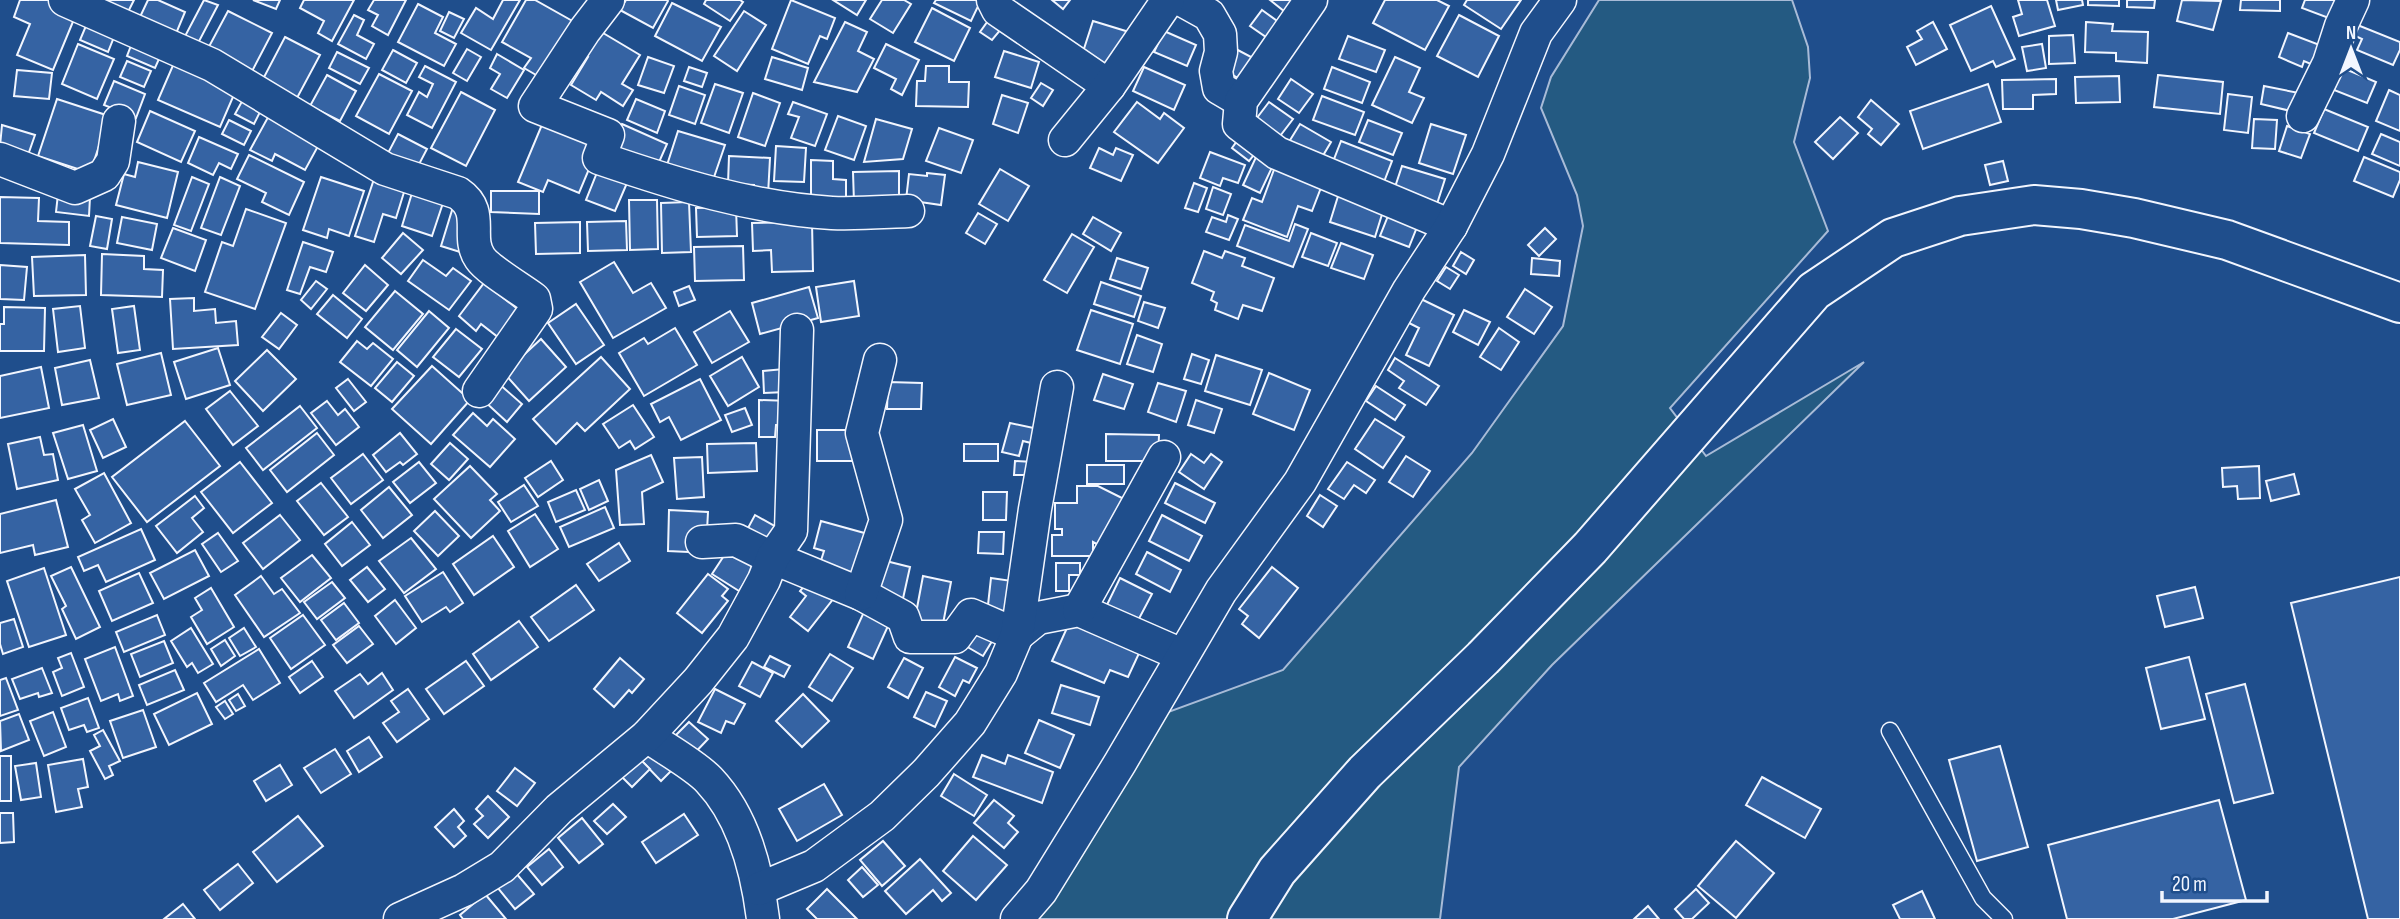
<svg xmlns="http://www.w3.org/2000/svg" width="2400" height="919" viewBox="0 0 2400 919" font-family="'Sofia Sans Condensed',sans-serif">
<rect width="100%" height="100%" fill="#1f4e8c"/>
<polygon fill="#245a82" stroke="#a8bbd7" stroke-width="2" points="1599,0 1792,0 1808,47 1810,78 1794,142 1828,231 1670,408 1706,456 1864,362 1552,665 1459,767 1440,919 1038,919 1160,715 1283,670 1472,453 1563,326 1583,226 1577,195 1541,108 1551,77"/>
<g fill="#3563a3" stroke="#f2f6ff" stroke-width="2">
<polygon points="20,0 48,0 77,12 53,70 17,55 30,24 14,17"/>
<polygon points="98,0 134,0 127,14"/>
<polygon points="148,0 158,0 185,12 175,36 139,19"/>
<polygon points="204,0 218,5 196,47 183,40"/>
<polygon points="253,0 280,0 276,9"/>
<polygon points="304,0 354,0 332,41 318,33 324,21 300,8"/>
<polygon points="374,0 406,0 388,35 372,26 378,15 368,10"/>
<polygon points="503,0 520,0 491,50 461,33 476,8 493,19"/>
<polygon points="526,0 535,0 576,23 543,79 524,68 531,58 502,42"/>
<polygon points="626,0 667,0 668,1 653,28 620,10"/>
<polygon points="706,0 740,0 743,2 730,21 704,4"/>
<polygon points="791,0 835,18 827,39 820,36 808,64 772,49"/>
<polygon points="833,0 866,0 857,15"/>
<polygon points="882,0 904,0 911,4 893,33 870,19"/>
<polygon points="936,0 981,0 971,21 934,3"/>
<polygon points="1052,0 1070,0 1063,9"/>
<polygon points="1270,0 1301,0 1294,19"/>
<polygon points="1385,0 1437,0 1449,6 1425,50 1373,23"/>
<polygon points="1467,0 1521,0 1501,29 1464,5"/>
<polygon points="2018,0 2047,0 2055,26 2019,36 2013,17 2022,14"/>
<polygon points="2056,0 2082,0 2083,5 2058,10"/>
<polygon points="2088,0 2119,0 2119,6 2088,5"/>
<polygon points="2127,0 2155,0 2154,8 2127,7"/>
<polygon points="2182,0 2221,1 2213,30 2177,21"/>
<polygon points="2241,0 2280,0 2280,11 2240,10"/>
<polygon points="2305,0 2342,0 2334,20 2302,8"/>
<polygon points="672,3 721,27 702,61 655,36"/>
<polygon points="418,4 443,17 435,33 456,44 444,66 398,42"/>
<polygon points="1991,6 2015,59 1996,67 1993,61 1971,71 1950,25"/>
<polygon points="932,8 970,28 954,61 915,42"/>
<polygon points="1262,10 1284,26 1273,42 1250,26"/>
<polygon points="228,11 272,33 249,77 205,54"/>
<polygon points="744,11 766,25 737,71 714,56"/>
<polygon points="449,12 464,19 454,38 440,31"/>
<polygon points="354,15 364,20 357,35 374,44 366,59 338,44"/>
<polygon points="1459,15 1499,36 1478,77 1437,56"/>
<polygon points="990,18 1002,28 992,40 980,32"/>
<polygon points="88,21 116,32 108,52 80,40"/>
<polygon points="1093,21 1129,32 1116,72 1080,61"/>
<polygon points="845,22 867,32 858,51 874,59 857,92 814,82"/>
<polygon points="1933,22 1947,49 1916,65 1907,47 1922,39 1917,31"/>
<polygon points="2086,22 2113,24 2112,31 2148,32 2147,63 2116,61 2116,53 2085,52"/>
<polygon points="2355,24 2400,42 2400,50 2393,65 2357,50 2362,39 2351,34"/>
<polygon points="593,27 640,55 622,84 633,90 623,106 601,92 596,100 571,85 588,57 578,52"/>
<polygon points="1164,31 1196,45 1187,66 1154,52"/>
<polygon points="2288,33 2325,47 2318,67 2304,61 2302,67 2279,57"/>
<polygon points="2073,35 2075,63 2049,64 2049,36"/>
<polygon points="1348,36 1385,50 1376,72 1339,59"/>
<polygon points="285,37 320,55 297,98 263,79"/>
<polygon points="134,38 163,50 155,68 127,56"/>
<polygon points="78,44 114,59 97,99 62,84"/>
<polygon points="886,44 919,60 902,95 891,89 896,79 874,68"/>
<polygon points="2042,44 2046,68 2027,71 2022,47"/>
<polygon points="1232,47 1255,59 1249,84 1221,69"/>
<polygon points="467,49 481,57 467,81 453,73"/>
<polygon points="393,50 417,63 406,83 382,70"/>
<polygon points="1004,51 1039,62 1031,88 995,77"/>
<polygon points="337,52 369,68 360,84 329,68"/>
<polygon points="497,54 524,70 507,98 491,89 500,74 490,68"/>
<polygon points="648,57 674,66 664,93 638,85"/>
<polygon points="772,57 808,68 802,90 765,79"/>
<polygon points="1395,57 1420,68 1409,92 1424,98 1412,123 1372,105"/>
<polygon points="127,61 151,71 144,87 120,77"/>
<polygon points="174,63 236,90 220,127 158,100"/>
<polygon points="425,66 456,82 432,128 407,115 419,92 427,97 433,84 419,77"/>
<polygon points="926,66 949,66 949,82 969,82 968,107 916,106 917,81 925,81"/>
<polygon points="689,67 707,73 702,87 684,81"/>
<polygon points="1144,67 1185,85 1174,110 1133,91"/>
<polygon points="1332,67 1370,82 1362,103 1324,89"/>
<polygon points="2343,68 2376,82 2367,103 2334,90"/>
<polygon points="17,70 52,73 49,99 14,96"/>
<polygon points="379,74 412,91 389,134 356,116"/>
<polygon points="327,75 356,91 340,121 310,106"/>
<polygon points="2158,75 2223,82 2220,114 2154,107"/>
<polygon points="2119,76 2120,102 2076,103 2075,77"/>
<polygon points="1291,79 1313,94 1299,113 1278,99"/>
<polygon points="2056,79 2056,94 2033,95 2033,109 2003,109 2002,80"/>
<polygon points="114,81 145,94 136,118 104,105"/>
<polygon points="1041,83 1053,90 1043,106 1031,98"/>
<polygon points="715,84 743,93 729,133 701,123"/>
<polygon points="1988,84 2001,122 1923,149 1910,111"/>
<polygon points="679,86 705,95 695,124 669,115"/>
<polygon points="2264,86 2299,93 2295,112 2261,104"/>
<polygon points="2389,90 2400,95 2400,131 2376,121"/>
<polygon points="461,92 495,110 466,166 431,148"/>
<polygon points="753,93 780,103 765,146 738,137"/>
<polygon points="2228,94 2252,97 2248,133 2224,130"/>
<polygon points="1002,95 1028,103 1018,133 993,124"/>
<polygon points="245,96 263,106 254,124 235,114"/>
<polygon points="1322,96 1364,112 1355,135 1313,120"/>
<polygon points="57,99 109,116 90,173 38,156"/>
<polygon points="636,99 665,111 657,133 627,120"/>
<polygon points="1871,100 1899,124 1881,145 1868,134 1872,129 1858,117"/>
<polygon points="793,102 827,114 815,146 791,138 799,117 788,114"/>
<polygon points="1137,102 1160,119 1164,113 1184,128 1158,163 1114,132"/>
<polygon points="1269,102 1293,119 1274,144 1250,127"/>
<polygon points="2324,109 2368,127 2358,151 2314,133"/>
<polygon points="272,110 323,137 305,170 275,154 272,161 250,150"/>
<polygon points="150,111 195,131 181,162 137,142"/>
<polygon points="546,115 602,138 579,193 548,180 543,192 518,182"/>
<polygon points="838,116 866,126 854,160 825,150"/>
<polygon points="1840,117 1858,133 1833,159 1815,142"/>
<polygon points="876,119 912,129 903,159 864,162"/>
<polygon points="2254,119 2277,120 2275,149 2252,148"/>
<polygon points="229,120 251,131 244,145 222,134"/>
<polygon points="1368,120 1402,133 1393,155 1359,142"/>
<polygon points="622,124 667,144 656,169 611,151"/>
<polygon points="1300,124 1331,142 1321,159 1287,145"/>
<polygon points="1431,124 1466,135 1453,174 1419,163"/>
<polygon points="2,125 35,135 28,155 0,146"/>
<polygon points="2287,126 2310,134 2301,158 2279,151"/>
<polygon points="939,128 973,140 961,173 926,161"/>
<polygon points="678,131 725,145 713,180 667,165"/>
<polygon points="398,134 427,149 416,170 387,155"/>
<polygon points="1242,134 1260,147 1249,161 1232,148"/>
<polygon points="2381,134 2400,142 2400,166 2372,154"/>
<polygon points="199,137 238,154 231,169 219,163 213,175 188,163"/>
<polygon points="1341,141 1392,161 1382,187 1331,167"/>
<polygon points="776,146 806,148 804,182 774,181"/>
<polygon points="1099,148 1113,155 1116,148 1133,155 1121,181 1090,168"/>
<polygon points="1210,152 1245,165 1238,183 1223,178 1220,186 1200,178"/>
<polygon points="249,155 304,182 289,215 262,202 266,193 237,179"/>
<polygon points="1257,155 1274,163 1260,193 1243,185"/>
<polygon points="729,156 770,158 768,195 753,195 754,185 728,184"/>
<polygon points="2364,157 2400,172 2400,180 2393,197 2354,181"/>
<polygon points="811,160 833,161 833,179 846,180 846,199 811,198"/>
<polygon points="2003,161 2008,181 1990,185 1985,165"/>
<polygon points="138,162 178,172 167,218 116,205 124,174 135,177"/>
<polygon points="600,165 630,176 615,211 586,200"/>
<polygon points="1402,166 1445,179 1436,207 1393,193"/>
<polygon points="1275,167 1322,185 1312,211 1298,206 1287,237 1243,220 1252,198 1262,202"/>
<polygon points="1000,169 1029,186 1008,221 979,204"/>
<polygon points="899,171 899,202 854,203 853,172"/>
<polygon points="927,173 945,175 941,205 906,200 909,174 927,176"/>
<polygon points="192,177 209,184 191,231 174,225"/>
<polygon points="220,177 240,186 221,235 201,228"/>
<polygon points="321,177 364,191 349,236 329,229 327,238 303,230"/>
<polygon points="374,179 405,189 396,218 383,214 374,242 355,236"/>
<polygon points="1194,183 1207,188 1198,212 1185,208"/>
<polygon points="1213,187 1231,194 1223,215 1206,209"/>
<polygon points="491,191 539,191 539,214 491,212"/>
<polygon points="412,193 443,203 432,236 402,226"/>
<polygon points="1339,193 1384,208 1375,237 1330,222"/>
<polygon points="58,194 90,197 89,216 56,212"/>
<polygon points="0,197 39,198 38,221 69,222 69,245 0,243"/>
<polygon points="629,200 657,200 658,249 630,250"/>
<polygon points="689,202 691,252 662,253 661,203"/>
<polygon points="453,207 471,212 460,252 441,246"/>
<polygon points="736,207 737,236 697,237 696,208"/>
<polygon points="246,209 286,223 255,309 205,292 222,242 233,246"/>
<polygon points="1390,211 1419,222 1409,247 1380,236"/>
<polygon points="978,213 997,224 985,244 966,233"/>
<polygon points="1228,215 1238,219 1229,240 1206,232 1212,217 1226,222"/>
<polygon points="96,216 112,219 107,249 90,246"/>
<polygon points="122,217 157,224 152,250 117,243"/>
<polygon points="1093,217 1121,233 1111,251 1083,234"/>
<polygon points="626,221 627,250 588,251 587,222"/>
<polygon points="580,222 580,253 536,254 535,223"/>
<polygon points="812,222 813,271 772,272 771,250 753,251 752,223"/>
<polygon points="1295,224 1308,229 1293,267 1237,246 1245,225 1289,241"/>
<polygon points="173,228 206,240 195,271 161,258"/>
<polygon points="1545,228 1556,239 1539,256 1528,245"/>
<polygon points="403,233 423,250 401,274 382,258"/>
<polygon points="1311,233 1337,243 1328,266 1302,257"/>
<polygon points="1072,234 1094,247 1067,293 1044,280"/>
<polygon points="303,242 333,252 326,272 310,267 300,294 287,290"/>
<polygon points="1341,243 1373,255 1364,279 1331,268"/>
<polygon points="743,246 744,280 695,281 694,247"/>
<polygon points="1204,251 1222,258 1225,251 1245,258 1242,266 1274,278 1262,311 1243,305 1238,319 1215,310 1217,303 1211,300 1214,292 1192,283"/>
<polygon points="1461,252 1474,260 1466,274 1453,266"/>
<polygon points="102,254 144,256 144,269 163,270 162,297 101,295"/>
<polygon points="85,255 86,295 34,296 32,257"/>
<polygon points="1117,258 1148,268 1141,289 1110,279"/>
<polygon points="1532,258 1560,261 1559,276 1531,274"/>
<polygon points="423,260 446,276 453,268 471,281 449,310 408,281"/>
<polygon points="614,262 633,293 651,283 666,308 613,338 580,282"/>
<polygon points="0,265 27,267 24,300 0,299"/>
<polygon points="365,265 388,285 366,311 343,293"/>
<polygon points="1446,267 1459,275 1450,289 1437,281"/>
<polygon points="316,281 327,289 311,309 301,300"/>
<polygon points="854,281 859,316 821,322 816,287"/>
<polygon points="1101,282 1141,296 1134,317 1094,304"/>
<polygon points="484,283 524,314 503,341 481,324 476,331 459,316"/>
<polygon points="689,286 695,300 679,306 674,292"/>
<polygon points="809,287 818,318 760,334 752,303"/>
<polygon points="1525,289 1552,307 1534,334 1507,317"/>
<polygon points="395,291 423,314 393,350 365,327"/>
<polygon points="333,295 362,319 347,338 317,314"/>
<polygon points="194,298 194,311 215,309 216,323 236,321 238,345 173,349 170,299"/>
<polygon points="1421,299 1454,315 1429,366 1406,355 1419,328 1409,323"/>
<polygon points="1144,302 1165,308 1158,328 1138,321"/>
<polygon points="576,304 604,345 576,364 548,323"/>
<polygon points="80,306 85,348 58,352 53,309"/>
<polygon points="134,306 140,350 118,353 112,309"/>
<polygon points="4,307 45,308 44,351 0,351 0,324 4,324"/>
<polygon points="1091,310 1133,324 1120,364 1077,350"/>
<polygon points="1464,310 1490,322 1478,345 1453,332"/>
<polygon points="429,311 449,328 417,367 397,350"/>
<polygon points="730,311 749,342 712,363 694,332"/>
<polygon points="281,313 297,325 279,349 262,337"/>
<polygon points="675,328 697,365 644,396 619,353 644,338 648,344"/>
<polygon points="1499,328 1519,342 1501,370 1480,357"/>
<polygon points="456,329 482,349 459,377 433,357"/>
<polygon points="1137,335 1162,344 1153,372 1127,364"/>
<polygon points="541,339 566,367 529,401 504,373"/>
<polygon points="357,341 367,349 373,343 393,359 371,386 340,362"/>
<polygon points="218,348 230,385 186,399 174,362"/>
<polygon points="267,350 296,379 263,411 235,381"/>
<polygon points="161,353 171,395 127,405 117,364"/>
<polygon points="1192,354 1209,360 1201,384 1184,379"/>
<polygon points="1216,355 1262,370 1250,405 1205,391"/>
<polygon points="601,357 630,389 585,431 577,423 556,444 533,419"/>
<polygon points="742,357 759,387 728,406 710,376"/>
<polygon points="1395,358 1439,386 1426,405 1399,388 1404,381 1388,370"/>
<polygon points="90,360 99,398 62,405 55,368"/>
<polygon points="397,362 414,376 392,402 375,388"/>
<polygon points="432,366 470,400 431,444 392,409"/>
<polygon points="41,367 49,408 0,418 0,376"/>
<polygon points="784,369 786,392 764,393 763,371"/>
<polygon points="1269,373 1310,390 1294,430 1253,414"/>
<polygon points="1103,374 1133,384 1124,409 1094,400"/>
<polygon points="348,379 366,402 354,411 336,388"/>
<polygon points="700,379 721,420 681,440 669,417 660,422 651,404"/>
<polygon points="888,382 922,383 921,409 887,409"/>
<polygon points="498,383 522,404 507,422 483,400"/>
<polygon points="1158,383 1186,391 1176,422 1148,412"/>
<polygon points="1376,386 1405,405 1395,420 1366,401"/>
<polygon points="230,391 258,426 233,445 206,409"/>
<polygon points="759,400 791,401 791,425 776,425 775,437 759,437"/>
<polygon points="1196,400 1222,409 1214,433 1188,425"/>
<polygon points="327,401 338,415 345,409 359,427 336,445 311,413"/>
<polygon points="633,405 654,437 635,449 630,441 619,448 603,424"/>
<polygon points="300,406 317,428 263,470 246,448"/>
<polygon points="745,408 752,425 732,432 725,415"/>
<polygon points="473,413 487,426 493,419 515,439 490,467 453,435"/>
<polygon points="113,419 126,447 103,458 90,430"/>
<polygon points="1375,419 1404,437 1383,468 1355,449"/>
<polygon points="185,421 220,466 147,522 112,477"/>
<polygon points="1010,423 1043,430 1039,445 1023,441 1019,456 1002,452"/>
<polygon points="83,425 97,471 68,479 53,433"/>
<rect x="817" y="430" width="37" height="31"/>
<polygon points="317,433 334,455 287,492 270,470"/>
<polygon points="400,433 417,454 403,465 400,462 386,472 373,455"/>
<polygon points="1106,434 1159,435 1158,461 1106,461"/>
<polygon points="40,437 44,455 53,454 58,480 17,489 8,444"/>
<polygon points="450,443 468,459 449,480 431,464"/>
<polygon points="756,443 757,471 708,473 707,444"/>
<rect x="964" y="444" width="34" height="17"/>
<polygon points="363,454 383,480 351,504 331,478"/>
<polygon points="1191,454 1204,463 1211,454 1222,462 1204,489 1179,472"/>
<polygon points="651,455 663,482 642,492 644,524 620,525 616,470"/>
<polygon points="1406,456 1430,471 1413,497 1389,482"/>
<polygon points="702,457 704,497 677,499 674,458"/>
<polygon points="551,461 563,480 538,497 525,478"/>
<polygon points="1015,461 1034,462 1033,475 1014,475"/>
<polygon points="240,462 272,503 233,533 201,492"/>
<polygon points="419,462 436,483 410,503 393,482"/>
<polygon points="1347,462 1375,480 1366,493 1354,485 1344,499 1328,489"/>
<rect x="1087" y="465" width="37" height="19"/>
<polygon points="470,466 497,494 490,500 500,511 471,538 434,499"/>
<polygon points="2259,466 2260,498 2238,499 2237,486 2223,487 2222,468"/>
<polygon points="104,473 131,523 95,543 82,520 90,515 75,489"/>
<polygon points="2294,474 2299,494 2271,501 2266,481"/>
<polygon points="599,480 608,501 589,510 580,489"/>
<polygon points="321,483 348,517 324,535 297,501"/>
<polygon points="1175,483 1215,503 1205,523 1165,503"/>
<polygon points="524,485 538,506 511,522 498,502"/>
<polygon points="1077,486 1098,486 1132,503 1108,550 1093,542 1093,556 1052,556 1052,535 1062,535 1062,529 1055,529 1055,503 1077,503"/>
<polygon points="389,487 412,515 383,538 361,510"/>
<polygon points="576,490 585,510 556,522 548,502"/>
<polygon points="983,492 1007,492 1006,520 983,520"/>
<polygon points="1320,495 1337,506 1323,527 1307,516"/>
<polygon points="195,496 204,508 192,518 203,532 177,553 156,526"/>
<polygon points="56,500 68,547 35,555 33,545 0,553 0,514"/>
<polygon points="605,507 614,528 569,547 560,527"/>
<polygon points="669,510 708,512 707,531 688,543 688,552 668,551"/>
<polygon points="435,511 459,536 438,556 414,531"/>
<polygon points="535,514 558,549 530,567 508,531"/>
<polygon points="280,515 300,540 263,569 243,543"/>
<polygon points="755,515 778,528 765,552 742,539"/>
<polygon points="1162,515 1202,536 1189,561 1149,541"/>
<polygon points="821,521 868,534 854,582 817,573 824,551 814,548"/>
<polygon points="352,522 370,545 342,566 325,544"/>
<polygon points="141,529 155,560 106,582 98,565 84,571 78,557"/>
<polygon points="979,532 1004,532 1003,554 978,553"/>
<polygon points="218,533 238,561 221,572 202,544"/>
<polygon points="493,536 514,567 474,595 453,564"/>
<polygon points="411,538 436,569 404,593 379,561"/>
<polygon points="619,543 630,561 599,581 587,564"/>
<polygon points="731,545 758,562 739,591 712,574"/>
<polygon points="195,550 209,576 164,599 150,573"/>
<polygon points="1147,552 1181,570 1170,592 1136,574"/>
<polygon points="312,555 331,578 300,602 281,578"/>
<polygon points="878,559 910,567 902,603 869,596"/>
<polygon points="1056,563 1080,563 1080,575 1069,575 1069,591 1056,591"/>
<polygon points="71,567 100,627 76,639 62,609 66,606 51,576"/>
<polygon points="367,567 385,589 368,602 350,580"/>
<polygon points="1272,567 1298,588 1259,638 1242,624 1248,616 1239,609"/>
<polygon points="44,568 66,635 29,647 7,581"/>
<polygon points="443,572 463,603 450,612 446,607 422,622 405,596"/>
<polygon points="139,573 153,603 112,621 99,591"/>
<polygon points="708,574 728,589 722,596 728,601 702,633 677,613"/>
<polygon points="261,576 274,594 282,589 300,613 264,637 235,595"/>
<polygon points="923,576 951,582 942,629 914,624"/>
<polygon points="2400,577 2400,919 2368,919 2291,603"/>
<polygon points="991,578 1012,581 1008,617 987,614"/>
<polygon points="1120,578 1152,594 1133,630 1102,615"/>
<polygon points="810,579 834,598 808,631 790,617 806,596 800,591"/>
<polygon points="332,582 345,598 317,619 304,602"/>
<polygon points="576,585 594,610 549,641 531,617"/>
<polygon points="2195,587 2203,618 2165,627 2157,596"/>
<polygon points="211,588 234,627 207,644 191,617 202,610 195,598"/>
<polygon points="395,600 416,628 396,644 375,616"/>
<polygon points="344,603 359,623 336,640 321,620"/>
<polygon points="868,603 893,615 873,659 848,647"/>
<polygon points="157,615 165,635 124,652 116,632"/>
<polygon points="303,615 325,645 291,669 270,638"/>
<polygon points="14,619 23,647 3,654 0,644 0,623"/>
<polygon points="1071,619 1141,649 1128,677 1110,670 1104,683 1052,661"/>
<polygon points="519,621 538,647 491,680 473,654"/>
<polygon points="978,622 997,633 983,656 964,645"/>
<polygon points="359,626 373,644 347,663 333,645"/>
<polygon points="191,628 213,664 198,673 192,663 187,667 171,641"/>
<polygon points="244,628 256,647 240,656 229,638"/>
<polygon points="225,640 235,656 221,666 211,649"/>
<polygon points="164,641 173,663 140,677 131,654"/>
<polygon points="115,647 133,696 120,701 118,694 101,701 85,659"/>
<polygon points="259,649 280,683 253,700 243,685 216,702 204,683"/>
<polygon points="71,653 84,687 62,696 53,672 62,668 58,658"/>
<polygon points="830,654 853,668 832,701 809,687"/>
<polygon points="770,656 790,666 784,677 764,667"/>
<polygon points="955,657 977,668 969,683 963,680 955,696 939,687"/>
<polygon points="2189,657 2205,719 2161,729 2146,668"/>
<polygon points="620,658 644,679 632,693 629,690 614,707 594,689"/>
<polygon points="904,658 923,668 908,698 888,687"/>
<polygon points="312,661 323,677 300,693 289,677"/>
<polygon points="466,661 484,686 444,714 426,689"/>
<polygon points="752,662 773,673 760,697 739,686"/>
<polygon points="42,668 52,693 39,697 38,693 20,699 12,679"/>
<polygon points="175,670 184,690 147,705 139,685"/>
<polygon points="382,673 393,690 354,718 335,691 360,674 368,684"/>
<polygon points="6,678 18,710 0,716 0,680"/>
<polygon points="2245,684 2273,793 2234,803 2206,694"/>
<polygon points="1061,685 1099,697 1090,725 1052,713"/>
<polygon points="408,689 429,719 397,742 383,723 399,712 391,701"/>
<polygon points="715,689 745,704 734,724 726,721 721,733 698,722"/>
<polygon points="926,692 947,701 935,727 914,717"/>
<polygon points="197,693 212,724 169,745 154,714"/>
<polygon points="238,694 245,706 236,711 229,700"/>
<polygon points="803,694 829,721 802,747 776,721"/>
<polygon points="88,698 99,728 87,732 84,725 69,730 61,708"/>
<polygon points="225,701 233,714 225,719 216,707"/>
<polygon points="143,710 156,747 123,758 110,721"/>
<polygon points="53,712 66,747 44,756 30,721"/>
<polygon points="19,714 29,740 1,751 0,721"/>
<polygon points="1039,720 1074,735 1060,768 1025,753"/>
<polygon points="689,722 708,739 688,760 669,742"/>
<polygon points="103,730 120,761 109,766 113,775 105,779 90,751 100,746 94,735"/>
<polygon points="369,737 382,757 359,772 347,751"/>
<polygon points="649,746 672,770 661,781 638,757"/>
<polygon points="2000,746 2028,847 1977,861 1949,760"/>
<polygon points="335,749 351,774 321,793 304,768"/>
<polygon points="982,755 1005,764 1008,755 1053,772 1042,803 973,777"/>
<rect x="0" y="756" width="11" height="45"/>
<polygon points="638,757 650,769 632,787 620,775"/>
<polygon points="83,759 88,787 78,789 82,807 56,812 48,765"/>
<polygon points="36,763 41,797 21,800 15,766"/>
<polygon points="280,765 292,785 266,801 254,781"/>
<polygon points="515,768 535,783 517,806 497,791"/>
<polygon points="954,774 987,795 974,816 941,796"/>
<polygon points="1762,777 1821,809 1805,838 1746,805"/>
<polygon points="824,784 842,815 797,841 779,809"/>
<polygon points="488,796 509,817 488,838 474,824 483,816 476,809"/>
<polygon points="994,800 1014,816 1008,823 1018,832 1004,848 974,823"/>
<polygon points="2219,800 2246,900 2173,919 2067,919 2048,845"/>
<polygon points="613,804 626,817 607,834 594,821"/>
<polygon points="454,809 464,821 458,827 466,836 454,847 435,827"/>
<polygon points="0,813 13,813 14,842 0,843"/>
<polygon points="684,814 698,835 656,863 642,842"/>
<polygon points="298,816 323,846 277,882 253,852"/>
<polygon points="582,818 603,844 579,863 558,838"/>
<polygon points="973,836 1007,865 976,900 943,871"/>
<polygon points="883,841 905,866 882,886 860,860"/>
<polygon points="1736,841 1774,873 1736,918 1698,886"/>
<polygon points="549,849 563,867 542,885 527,867"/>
<polygon points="920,859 951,893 942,901 933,890 906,914 885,891"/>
<polygon points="238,864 253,883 220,910 204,890"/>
<polygon points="862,867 878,885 863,897 848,880"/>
<polygon points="515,872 534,894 515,909 497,887"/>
<polygon points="827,889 857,919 817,919 807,909"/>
<polygon points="1696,889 1709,903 1692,919 1684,919 1675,909"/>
<polygon points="1922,891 1935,919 1900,919 1893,905"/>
<polygon points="485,894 506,919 463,919 460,915"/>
<polygon points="183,904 195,919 164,919"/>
<polygon points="1648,906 1659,919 1634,919"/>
</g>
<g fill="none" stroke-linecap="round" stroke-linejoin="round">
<defs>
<polyline id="service" points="1890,731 1983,898 2004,919"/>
<g id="minor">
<path d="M65 0 212 65 385 169 458 193C486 212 465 236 480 258 488 270 521 289 534 299L536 309 479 391"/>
<path d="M608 0 585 30 535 106 608 135 599 158C675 184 751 208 832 213 857 214 883 212 908 211"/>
<polyline points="993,0 998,10 1109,86"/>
<polyline points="1182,0 1209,15 1220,34 1221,52 1216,71 1219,88 1241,101"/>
<polyline points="1311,0 1241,101 1239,124 1277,153 1451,226"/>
<polyline points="2303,116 2329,63 2341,26 2353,0"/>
<polyline points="1065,140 1109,86 1168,0"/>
<polyline points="0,159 75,188 104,175 113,161 119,121"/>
<polyline points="702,542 736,540 764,554 861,594 903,617 910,637 955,637 971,615 1017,635 1038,618 1079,610 1182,655"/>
<polyline points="861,594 886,520 862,433 880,360"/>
<polyline points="1079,610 1164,457"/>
<path d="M647 736C664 748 695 765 709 780 744 817 757 870 763 919"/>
<polyline points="759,889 814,866 882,816 926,773 970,723 1001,673 1017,635 1035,509 1057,387"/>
<polyline points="400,919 464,890 502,867 559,809 647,736 698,681 733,637 764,580 773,557 791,531 797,330"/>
<polyline points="1017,919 1041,891 1120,763 1221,591 1300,482 1409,290 1451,226 1488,154 1536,33 1560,0"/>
</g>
<polyline id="primary" points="1247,919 1277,871 1365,772 1483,658 1590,548 1814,291 1893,238 1960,216 2034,205 2081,209 2134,218 2227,240 2400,303"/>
</defs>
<use href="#service" stroke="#f2f6ff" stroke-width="19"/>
<use href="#minor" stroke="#f2f6ff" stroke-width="35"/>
<use href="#primary" stroke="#f2f6ff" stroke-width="42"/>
<use href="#service" stroke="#1f4e8c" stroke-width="16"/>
<use href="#minor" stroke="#1f4e8c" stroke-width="32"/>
<use href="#primary" stroke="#1f4e8c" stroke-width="38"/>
</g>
<g transform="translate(2351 49)" stroke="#1f4e8c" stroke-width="5" paint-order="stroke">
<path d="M0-5L12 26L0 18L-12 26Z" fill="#f2f6ff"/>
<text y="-10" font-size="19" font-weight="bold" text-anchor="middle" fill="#f2f6ff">N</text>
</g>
<path d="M2162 891v10h105v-10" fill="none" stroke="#f2f6ff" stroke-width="3.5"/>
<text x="2172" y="891" font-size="21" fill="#f2f6ff" stroke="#1f4e8c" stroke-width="5" paint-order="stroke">20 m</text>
</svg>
